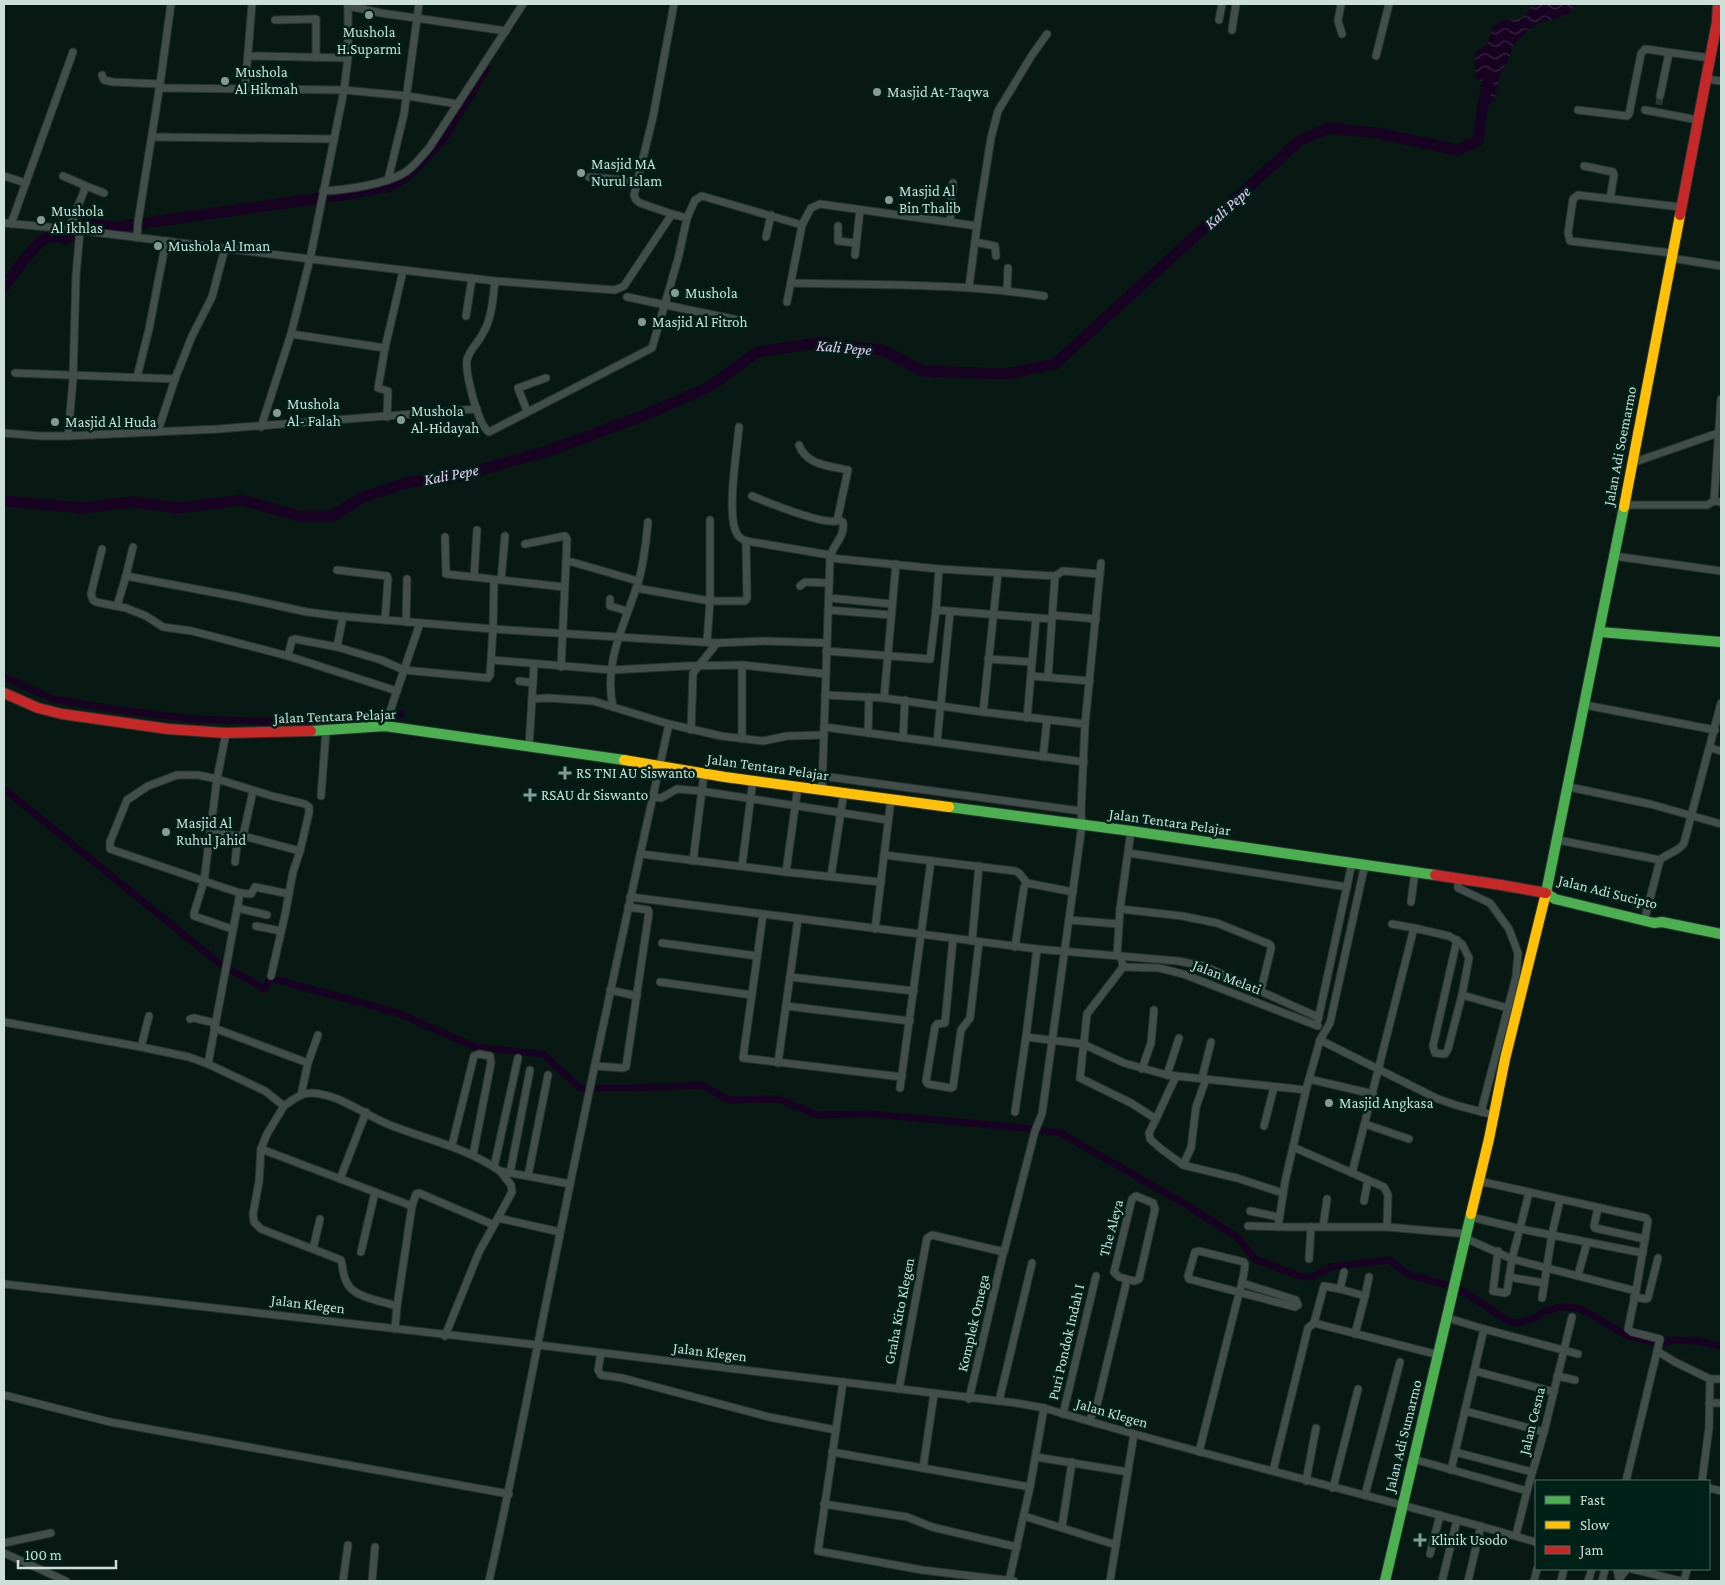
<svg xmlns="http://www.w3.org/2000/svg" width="1725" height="1585" viewBox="0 0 1725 1585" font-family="'Crimson Pro',serif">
<defs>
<pattern id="water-waves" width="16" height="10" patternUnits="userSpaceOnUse" patternTransform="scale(1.25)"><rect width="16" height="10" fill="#180222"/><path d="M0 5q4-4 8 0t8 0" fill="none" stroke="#382642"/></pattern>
</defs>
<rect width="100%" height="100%" fill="#081914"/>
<path fill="url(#water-waves)" d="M1533 4H1578L1565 16 1538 23 1523 35 1512 47 1509 59 1500 74 1495 98 1489 104 1486 90 1480 80 1475 79V52C1479 50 1485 47 1487 43 1491 37 1490 29 1495 25 1510 12 1516 32 1533 4Z"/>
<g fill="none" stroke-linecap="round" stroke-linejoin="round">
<g stroke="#180222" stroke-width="7">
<polyline points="4,677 53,699 119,710 193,719 290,722 401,714"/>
<polyline points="4,789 220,964 265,989 270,978 398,1013 475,1047 543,1054 580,1088 632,1088 702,1085 728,1100 779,1099 817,1115 871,1114 1025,1128 1060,1133 1185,1204 1237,1237 1255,1259 1299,1276 1312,1277 1330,1267 1389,1260 1409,1275 1448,1285 1468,1294 1509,1322 1519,1323 1534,1318 1545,1311 1561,1307 1578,1308 1599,1319 1626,1335 1656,1343 1676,1340 1697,1341 1721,1346"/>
</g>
<g stroke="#180222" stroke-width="11">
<path d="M4 287C13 275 34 243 48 237 54 235 61 237 67 239L74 234 78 223 116 227 348 194 391 186 408 175 442 139 485 68"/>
<polyline points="4,501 83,508 131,502 178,508 242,500 299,516 333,516 361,498 409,482 450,478 548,451 645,415 709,387 757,352 817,343 882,350 923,371 1006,374 1055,364 1300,140 1329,128 1377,133 1457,150 1478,141 1482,110 1489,75"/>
</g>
<polyline stroke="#263732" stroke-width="7" stroke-dasharray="7 3.5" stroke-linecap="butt" points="1659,105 1660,96"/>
<defs>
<g id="street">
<polyline points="1341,4 1338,21 1342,34"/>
<polyline points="348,6 381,13 506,31"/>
<polyline points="275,20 316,19 316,57"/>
<polyline points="1219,20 1222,4"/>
<polyline points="1232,30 1236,4"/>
<polyline points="248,56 348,58"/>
<polyline points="1376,56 1389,4"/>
<polyline points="102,75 104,80 113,82 160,84"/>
<polyline points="1706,79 1721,81"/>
<polyline points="160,88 344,90 407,96 458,104"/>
<polyline points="245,89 252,4"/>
<polyline points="1660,96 1669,53"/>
<polyline points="1578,110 1627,116 1629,114 1641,54 1645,49 1710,58"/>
<polyline points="1645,110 1698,120"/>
<polyline points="152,137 334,139"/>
<polyline points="1584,166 1613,172 1614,175 1610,199"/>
<polyline points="4,176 26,183"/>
<polyline points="63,176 86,186"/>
<polyline points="589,177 637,181"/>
<polyline points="388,180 404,114 419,4"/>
<path d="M323 191C346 190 388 184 407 171 415 165 422 156 429 148L523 4"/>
<polyline points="672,214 640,203 636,200 634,195 653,117 674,4"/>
<polyline points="687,218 695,200 702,196 802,225 811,208 820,204 977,226 969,287"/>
<polyline points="950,222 953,183"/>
<polyline points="4,223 69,229 310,259 344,90 348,58 348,4"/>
<polyline points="11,224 73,52"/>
<polyline points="838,226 838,241 855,243"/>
<polyline points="977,226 991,138 998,111 1032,55 1047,34"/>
<polyline points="69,229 86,186 104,193"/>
<polyline points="766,237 771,215"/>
<polyline points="137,238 138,222 160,84 171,4"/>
<polyline points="975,242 995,246 996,256"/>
<polyline points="1672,253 1570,241 1568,233 1573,199 1578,195 1680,207"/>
<polyline points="855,255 860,210"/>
<polyline points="1671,258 1721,266"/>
<path d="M791 283C875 285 961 283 1044 296"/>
<polyline points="1007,290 1008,268"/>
<polyline points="627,297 743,321"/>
<polyline points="787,302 802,225"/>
<polyline points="466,316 472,278"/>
<polyline points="291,334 385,348 403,271"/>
<polyline points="385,348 378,388 388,391 387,417"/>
<polyline points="15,373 175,379"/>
<polyline points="137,377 149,329 166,241"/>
<polyline points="527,411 518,388 546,378"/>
<path d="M261 427 291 334 310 259 495 281 615 290 624 286 672 214 687 218 678 259 652 348 489 432C478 426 465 372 467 360 469 350 479 342 483 333 492 318 493 298 495 281"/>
<path d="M739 427C737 451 726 515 737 534 739 538 742 539 746 541L830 555"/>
<polyline points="158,431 175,379 192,336 212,297 225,248"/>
<polyline points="4,433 40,436 68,436 218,429 477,409"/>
<polyline points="68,436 73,379 76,275 80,231"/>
<polyline points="1632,463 1721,432"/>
<path d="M752 496C769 503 821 524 837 521L848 470C829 466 806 465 799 445"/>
<polyline points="1714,501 1721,399"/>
<polyline points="1624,505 1707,505 1714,501 1721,502"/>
<polyline points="445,537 446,574 564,587"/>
<polyline points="525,544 565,536 567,539 566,562"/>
<polyline points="102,549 91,594 93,600 96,602 126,608 146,616 163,627 192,631 288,656 397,691"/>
<polyline points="1614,556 1721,571"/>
<polyline points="830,558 939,569 1055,576"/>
<polyline points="337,570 387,576 388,579 385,620"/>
<polyline points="126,576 133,547"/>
<polyline points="474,577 477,530"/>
<polyline points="501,580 505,536"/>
<polyline points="800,586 805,582 829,583"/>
<polyline points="636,588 710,601 745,601 747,598 746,541"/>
<polyline points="829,598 892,604"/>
<polyline points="610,599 610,606 627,611"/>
<polyline points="117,606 126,576 238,597 307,612 338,616 493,629 618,637 717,643 764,641 827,643"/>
<polyline points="828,610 891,615"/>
<polyline points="936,610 939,569"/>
<polyline points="1052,615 1096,619"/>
<polyline points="343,616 337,647 381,660 404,670 488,678 490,675 493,629 494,580"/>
<polyline points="406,622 407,579"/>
<polyline points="707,642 710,601 710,520"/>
<polyline points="826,651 930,659 936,610 1052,619"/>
<polyline points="288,656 292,640 295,639 337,647"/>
<polyline points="988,659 1032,662"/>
<polyline points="492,660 611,670 687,666 742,665 826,674"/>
<polyline points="742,665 742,739"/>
<polyline points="561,667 566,562 572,562 638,581"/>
<polyline points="1031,676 1090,681"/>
<polyline points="1048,677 1055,576 1063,571 1099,574"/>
<polyline points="519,681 533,683"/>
<polyline points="825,695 884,698 983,712 1085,724"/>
<polyline points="884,698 896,564"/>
<polyline points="532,699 534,664"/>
<polyline points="1585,705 1715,730"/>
<path d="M613 707C603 662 625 624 638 583 644 564 646 542 648 522"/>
<polyline points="983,712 998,573"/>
<polyline points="1027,718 1036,618"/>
<polyline points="385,726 420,623"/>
<polyline points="824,727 1084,762"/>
<polyline points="691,730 693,673 717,643"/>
<polyline points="868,733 869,697"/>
<polyline points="903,738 905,700"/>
<polyline points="937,742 950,612"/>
<polyline points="529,746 532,699 549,698 593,701 669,724 721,736 763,741 787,736 823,735"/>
<polyline points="1711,748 1721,751"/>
<polyline points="1043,757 1047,720"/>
<polyline points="822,776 1081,811"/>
<polyline points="1569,787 1650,804 1721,824"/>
<path d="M822 789 830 558C833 543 845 539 843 522L838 520"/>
<polyline points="321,796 326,731"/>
<polyline points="653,797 661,798 677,789 701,791 888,820"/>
<polyline points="210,833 243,836 300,851"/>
<polyline points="243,836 253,791"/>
<polyline points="1558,840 1660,860"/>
<polyline points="1129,853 1347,887"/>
<polyline points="641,854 786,872 881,882"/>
<polyline points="884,855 1015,871 1019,873 1027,883 1073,892"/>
<polyline points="693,861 704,774"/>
<polyline points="235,862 238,836"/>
<polyline points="742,866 753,780"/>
<polyline points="786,872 798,786"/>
<polyline points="831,876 844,792"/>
<polyline points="1458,879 1458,888 1490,903 1509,929 1518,953 1516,977 1481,1112"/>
<polyline points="240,893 251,894 255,887 289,894"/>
<polyline points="630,897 1037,949 1178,961 1204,966 1318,1017"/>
<polyline points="1411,902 1415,872"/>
<polyline points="237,908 267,915"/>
<polyline points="1120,909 1182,916 1217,923 1269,944 1271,946 1271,949 1261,990"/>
<path d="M1646 914 1660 860C1667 853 1679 852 1684 843L1721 703"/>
<polyline points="763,915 743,1058 902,1077"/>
<polyline points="1069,920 1119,924"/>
<polyline points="1392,924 1414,928"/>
<polyline points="256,926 281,931"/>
<polyline points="232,929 194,916 194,913 204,881 110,849 110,842 127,800 148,786 177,775 198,775 217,779 272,796 305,804 309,807 309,813 300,851 293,872 285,915 271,976"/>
<polyline points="875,929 891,799"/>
<polyline points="953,939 945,1023 937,1024 935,1027 926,1081 928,1084 951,1088 953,1087 961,1030 970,1018 979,942"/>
<polyline points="972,941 979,866"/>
<polyline points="662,943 757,956"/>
<polyline points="1015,947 1024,887 1027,883"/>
<polyline points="1037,949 1026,1037 1083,1044 1124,1063 1167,1075 1306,1090"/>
<polyline points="1117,955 1120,909 1131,831"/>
<polyline points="1121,956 1123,967 1087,1014 1080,1078 1131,1103 1156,1119 1149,1133 1150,1139 1160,1148 1183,1165 1237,1178 1283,1193"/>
<polyline points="1123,967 1159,968 1183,974 1318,1026"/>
<polyline points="790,977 914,991"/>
<polyline points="660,982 752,995"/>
<polyline points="610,990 637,996"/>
<polyline points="1462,995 1508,1008"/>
<polyline points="786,1006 910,1021"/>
<polyline points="190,1019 194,1018 215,1023"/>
<polyline points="1318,1020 1352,863"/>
<path d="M4 1022 141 1047 189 1057 208 1064 265 1091 284 1106 267 1134 261 1149 259 1182 253 1214 254 1222 261 1229 341 1260C343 1268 343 1276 347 1283 354 1298 382 1301 397 1306L395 1329"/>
<polyline points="214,1028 308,1063 301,1095"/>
<polyline points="1320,1040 1438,1099 1459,1106 1494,1115"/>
<polyline points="141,1047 149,1016"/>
<polyline points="308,1063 318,1035"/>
<polyline points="778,1063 798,919"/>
<polyline points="208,1064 240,893 204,881 217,779 226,733"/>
<polyline points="595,1066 623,1068 626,1067 649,912 648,910 628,907"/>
<polyline points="1142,1069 1151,1043 1154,1010"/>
<polyline points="1167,1075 1179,1038"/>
<polyline points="1202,1078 1211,1042"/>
<polyline points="1309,1079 1373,1094"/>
<polyline points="900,1088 931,861"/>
<path d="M284 1106C293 1100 300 1093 311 1093 340 1094 364 1115 390 1125 428 1140 465 1147 500 1171"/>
<polyline points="1015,1112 1026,1037"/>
<polyline points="1156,1119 1176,1076"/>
<polyline points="1365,1124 1409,1139"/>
<polyline points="1264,1126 1274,1087"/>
<polyline points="452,1145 474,1056 479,1054 490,1056 491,1063 473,1155"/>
<polyline points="1293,1147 1384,1187 1388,1195 1387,1227"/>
<polyline points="261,1149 412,1206 397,1306"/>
<polyline points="1183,1165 1191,1148 1196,1107 1206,1079"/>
<polyline points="494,1167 518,1058"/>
<polyline points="510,1173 530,1070"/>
<polyline points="1352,1173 1414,928 1449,936 1462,944 1469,958 1462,995 1448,1049 1445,1054 1435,1053 1433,1046 1457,940"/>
<polyline points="528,1176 548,1075"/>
<polyline points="340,1179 366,1112"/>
<polyline points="1479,1181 1646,1218 1648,1221 1636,1291"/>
<polygon points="1136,1196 1153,1203 1155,1209 1139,1279 1134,1281 1119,1277 1114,1272 1132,1199"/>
<polyline points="1364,1201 1368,1180"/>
<polyline points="412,1206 416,1194 419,1193 494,1225 479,1252 445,1336"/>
<polyline points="1598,1208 1594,1226 1595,1228 1645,1239"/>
<polyline points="1250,1211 1278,1217"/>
<polyline points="1471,1217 1521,1229 1643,1253"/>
<polyline points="498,1218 560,1232"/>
<polyline points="494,1225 512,1192 511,1185 500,1171 570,1184"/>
<polyline points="1248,1226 1287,1227 1387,1227 1467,1234"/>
<polyline points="1278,1227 1285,1182 1306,1090 1320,1040 1330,1023 1365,864"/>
<polyline points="1323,1227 1327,1199"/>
<polyline points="1465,1238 1512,1259 1636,1291 1628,1329 1632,1332 1660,1339 1626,1481"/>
<polyline points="313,1249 320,1219"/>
<polyline points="1498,1251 1493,1291 1505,1293 1507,1292 1512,1259 1529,1193"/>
<polyline points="361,1252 375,1192"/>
<polyline points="1309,1259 1311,1227"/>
<polyline points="1578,1275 1587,1243"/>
<polyline points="1509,1277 1543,1283"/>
<path d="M4 1284 538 1345 1016 1403 1044 1408C1207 1457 1373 1495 1536 1542"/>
<polyline points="1340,1289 1344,1272"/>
<polyline points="1365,1296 1369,1277"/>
<polyline points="1634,1297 1646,1299 1648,1298 1658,1258"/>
<polyline points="1542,1298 1552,1234 1560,1200"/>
<polyline points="1448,1318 1484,1329 1578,1354"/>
<polyline points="1314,1323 1439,1355"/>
<polyline points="1657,1351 1675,1362 1710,1379"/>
<polyline points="601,1353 598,1370 601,1375 622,1378 769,1417 836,1430"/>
<polyline points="1475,1371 1554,1392"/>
<polyline points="1557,1376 1575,1380"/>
<polyline points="843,1382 818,1551 922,1570 1014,1581"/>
<polyline points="899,1389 927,1238 932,1235 1004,1252 1035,1131 1042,1114 1082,825 1081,811 1085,724 1101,563"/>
<polyline points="4,1395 110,1422 509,1494"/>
<polyline points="969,1399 1003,1254"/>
<polyline points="999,1401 1032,1263"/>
<polyline points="1709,1403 1721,1403"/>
<polyline points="1465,1411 1544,1432"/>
<polyline points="1063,1414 1096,1276"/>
<polyline points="1089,1421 1097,1405 1127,1280"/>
<polyline points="832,1452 1030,1487"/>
<path d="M1199 1452 1236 1305C1240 1291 1244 1278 1245 1264L1244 1262 1199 1251 1195 1252 1188 1276 1189 1279 1295 1307 1298 1305 1296 1300 1242 1283"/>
<polyline points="1455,1452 1532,1472"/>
<polyline points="1036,1457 1128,1472"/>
<polyline points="1413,1459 1527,1491"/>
<polyline points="923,1468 934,1394"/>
<polyline points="1451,1470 1484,1329"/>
<polyline points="1273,1471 1308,1328 1314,1323 1324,1286 1340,1289 1365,1296 1355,1334"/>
<polyline points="1306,1481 1316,1428"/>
<polyline points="1702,1481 1709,1428 1710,1379 1721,1379"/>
<polyline points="1333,1488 1358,1389"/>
<polyline points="1709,1488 1721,1491"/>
<polyline points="1365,1495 1400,1362"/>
<polyline points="824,1504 907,1517 932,1527 1017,1547"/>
<polyline points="1024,1516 1116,1545"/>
<polyline points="1062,1527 1072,1462"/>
<polyline points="1517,1531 1527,1491 1544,1432 1572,1317"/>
<polyline points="4,1543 51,1533"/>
<polyline points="4,1553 66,1581"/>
<polyline points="1430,1554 1440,1515"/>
<polyline points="1617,1569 1619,1579 1627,1569"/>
<polyline points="1632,1569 1681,1581"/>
<polyline points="343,1581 348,1545"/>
<polyline points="372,1581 375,1547"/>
<path d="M489 1581C514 1471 534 1360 557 1249 592 1074 630 899 669 724"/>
<polyline points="1009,1581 1030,1487 1044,1408"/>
<polyline points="1110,1581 1134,1434"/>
<polyline points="1442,1581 1457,1520"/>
<polyline points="1468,1581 1481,1526"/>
<polyline points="1534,1581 1537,1569"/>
<polyline points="1561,1581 1564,1569"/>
<polyline points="1588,1581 1592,1569"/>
<polyline points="1602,1581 1605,1569"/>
<polyline points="1684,1581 1687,1569"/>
</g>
<g id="fast">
<polyline points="1600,632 1721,642"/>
<polyline points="311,731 385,726 624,760"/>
<polyline points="949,807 1131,831 1435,875"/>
<polyline points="1546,893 1624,507"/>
<polyline points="1546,893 1555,899 1654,923 1662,922 1721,934"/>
<polyline points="1385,1581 1471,1214"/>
</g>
<g id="slow">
<polyline points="1624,507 1680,215"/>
<polyline points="624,760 725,777 949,807"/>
<polyline points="1471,1214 1489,1139 1505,1059 1546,893"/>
</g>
<g id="jam">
<polyline points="1680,215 1717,22 1718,4"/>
<polyline points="4,693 38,708 62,714 168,729 226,733 311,731"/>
<polyline points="1435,875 1501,885"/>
<polyline points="1501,885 1546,893"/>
</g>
</defs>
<use href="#street" stroke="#293431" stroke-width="9"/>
<use href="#fast" stroke="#293431" stroke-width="12"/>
<use href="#slow" stroke="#293431" stroke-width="12"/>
<use href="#jam" stroke="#293431" stroke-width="12"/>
<use href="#street" stroke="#424e4a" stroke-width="7"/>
<use href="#fast" stroke="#4caf50" stroke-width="10"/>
<use href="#slow" stroke="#ffc107" stroke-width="10"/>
<use href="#jam" stroke="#c62828" stroke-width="10"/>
</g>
<g fill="#889a94" stroke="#002118" stroke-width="2">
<circle cx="369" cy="15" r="5"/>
<circle cx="225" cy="81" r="5"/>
<circle cx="877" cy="92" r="5"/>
<circle cx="581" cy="173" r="5"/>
<circle cx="889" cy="200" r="5"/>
<circle cx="41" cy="220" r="5"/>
<circle cx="158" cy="246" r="5"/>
<circle cx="675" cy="293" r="5"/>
<circle cx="642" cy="322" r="5"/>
<circle cx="277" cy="413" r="5"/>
<circle cx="401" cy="420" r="5"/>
<circle cx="55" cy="422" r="5"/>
<path d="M562.5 765.5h5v5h5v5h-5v5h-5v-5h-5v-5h5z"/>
<path d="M527.5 787.5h5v5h5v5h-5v5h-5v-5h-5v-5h5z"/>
<circle cx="166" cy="832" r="5"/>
<circle cx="1329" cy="1103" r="5"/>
<path d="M1417.5 1532.5h5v5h5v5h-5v5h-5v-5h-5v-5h5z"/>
</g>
<g text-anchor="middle" stroke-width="5" stroke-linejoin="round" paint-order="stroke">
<g font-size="15" fill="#cddfd9" stroke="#002118" text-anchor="start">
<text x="369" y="37" text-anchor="middle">Mushola<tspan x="369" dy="17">H.Suparmi</tspan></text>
<text x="235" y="77">Mushola<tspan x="235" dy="17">Al Hikmah</tspan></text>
<text x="887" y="97">Masjid At-Taqwa</text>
<text x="591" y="169">Masjid MA<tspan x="591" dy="17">Nurul Islam</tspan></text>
<text x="899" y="196">Masjid Al<tspan x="899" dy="17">Bin Thalib</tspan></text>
<text x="51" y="216">Mushola<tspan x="51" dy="17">Al Ikhlas</tspan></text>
<text x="168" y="251">Mushola Al Iman</text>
<text x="685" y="298">Mushola</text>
<text x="652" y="327">Masjid Al Fitroh</text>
<text x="287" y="409">Mushola<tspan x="287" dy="17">Al- Falah</tspan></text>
<text x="411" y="416">Mushola<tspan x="411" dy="17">Al-Hidayah</tspan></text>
<text x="65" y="427">Masjid Al Huda</text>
<text x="576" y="778">RS TNI AU Siswanto</text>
<text x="541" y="800">RSAU dr Siswanto</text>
<text x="176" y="828">Masjid Al<tspan x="176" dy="17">Ruhul Jahid</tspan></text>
<text x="1339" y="1108">Masjid Angkasa</text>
<text x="1431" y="1545">Klinik Usodo</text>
</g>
<g font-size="15" fill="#cddfd9" stroke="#002118">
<text transform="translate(1620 446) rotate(-79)" y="5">Jalan Adi Soemarmo</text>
<text transform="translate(335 716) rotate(-2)" y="5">Jalan Tentara Pelajar</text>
<text transform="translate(768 767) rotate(8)" y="5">Jalan Tentara Pelajar</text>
<text transform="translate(1170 822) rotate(8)" y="5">Jalan Tentara Pelajar</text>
<text transform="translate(1608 892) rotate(14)" y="5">Jalan Adi Sucipto</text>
<text transform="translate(1227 977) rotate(21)" y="5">Jalan Melati</text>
<text transform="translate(1111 1228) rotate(-75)" y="5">The Aleya</text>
<text transform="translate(308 1304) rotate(7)" y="5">Jalan Klegen</text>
<text transform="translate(899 1311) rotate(-79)" y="5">Graha Kito Klegen</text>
<text transform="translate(973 1323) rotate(-77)" y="5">Komplek Omega</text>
<text transform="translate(1066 1342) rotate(-77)" y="5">Puri Pondok Indah I</text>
<text transform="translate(710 1352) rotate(7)" y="5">Jalan Klegen</text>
<text transform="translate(1112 1413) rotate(16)" y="5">Jalan Klegen</text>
<text transform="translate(1532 1421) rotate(-76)" y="5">Jalan Cesna</text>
<text transform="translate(1403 1436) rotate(-76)" y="5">Jalan Adi Sumarmo</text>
</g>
<g font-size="16" font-style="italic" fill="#eccaf6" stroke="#002118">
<text transform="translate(1227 207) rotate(-42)" y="6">Kali Pepe</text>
<text transform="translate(844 347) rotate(5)" y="6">Kali Pepe</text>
<text transform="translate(451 474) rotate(-11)" y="6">Kali Pepe</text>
</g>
</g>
<rect width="1725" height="1585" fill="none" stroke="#cddfd9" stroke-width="10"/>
<rect x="1535" y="1480" width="175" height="90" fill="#002118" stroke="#526d65"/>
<rect x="1545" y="1496" width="25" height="8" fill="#4caf50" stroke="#526d65"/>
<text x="1580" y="1505" font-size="15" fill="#cddfd9">Fast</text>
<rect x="1545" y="1521" width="25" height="8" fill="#ffc107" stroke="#526d65"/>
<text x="1580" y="1530" font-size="15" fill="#cddfd9">Slow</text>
<rect x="1545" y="1546" width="25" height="8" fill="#c62828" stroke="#526d65"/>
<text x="1580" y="1555" font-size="15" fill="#cddfd9">Jam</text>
<path d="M18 1560v8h98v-8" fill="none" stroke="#cddfd9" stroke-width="2.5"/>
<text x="25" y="1560" font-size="15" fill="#cddfd9" stroke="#002118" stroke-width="4" paint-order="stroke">100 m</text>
</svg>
